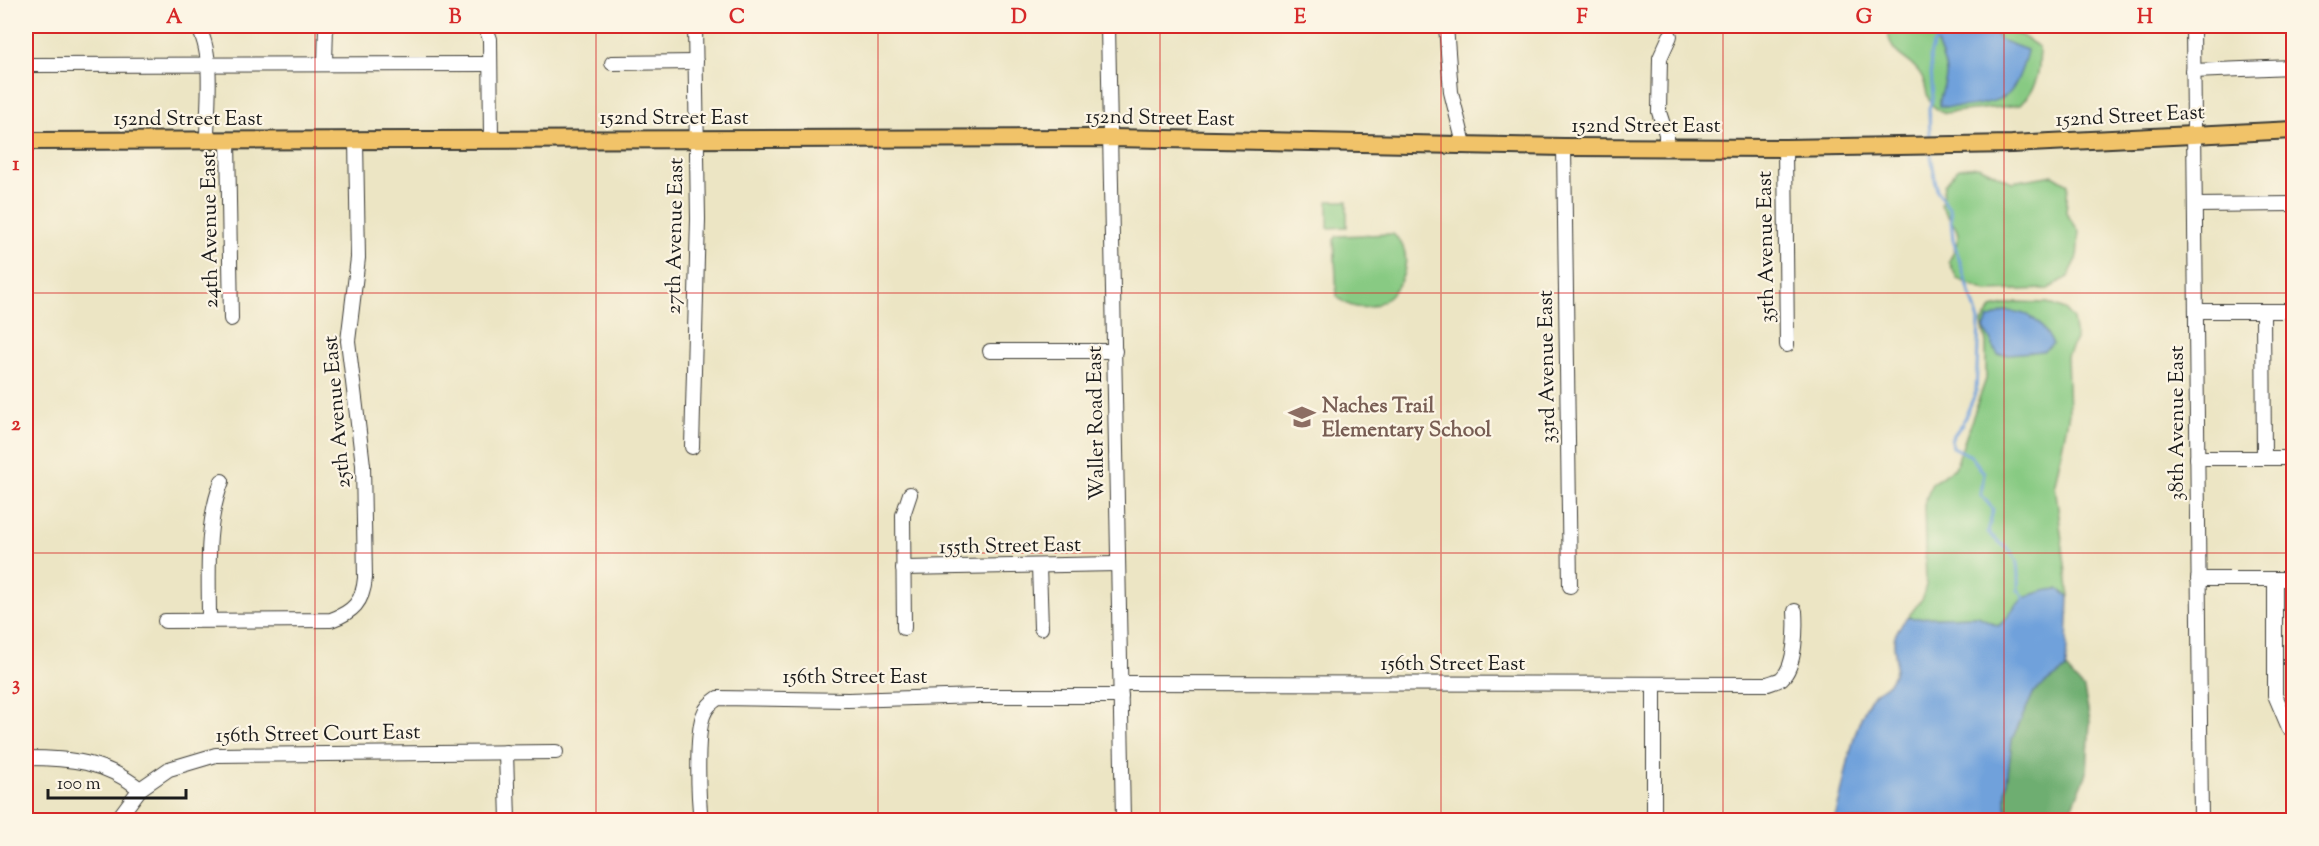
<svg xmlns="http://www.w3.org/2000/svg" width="2319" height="846" viewBox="0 0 2319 846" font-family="'Sorts Mill Goudy',serif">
<rect width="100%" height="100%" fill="#fcf5e5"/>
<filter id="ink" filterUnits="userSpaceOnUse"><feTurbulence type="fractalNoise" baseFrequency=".0167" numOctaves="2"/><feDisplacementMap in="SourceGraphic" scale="12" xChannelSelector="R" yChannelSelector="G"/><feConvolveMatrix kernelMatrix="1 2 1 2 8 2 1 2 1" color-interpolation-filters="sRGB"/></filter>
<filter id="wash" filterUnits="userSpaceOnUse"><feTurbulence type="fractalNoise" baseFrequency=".008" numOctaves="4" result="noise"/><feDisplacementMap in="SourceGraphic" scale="24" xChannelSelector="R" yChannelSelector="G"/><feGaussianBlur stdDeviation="1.35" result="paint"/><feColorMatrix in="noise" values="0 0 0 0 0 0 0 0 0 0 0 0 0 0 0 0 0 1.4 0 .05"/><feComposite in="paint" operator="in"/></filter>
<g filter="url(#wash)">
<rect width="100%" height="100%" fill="#ece5c4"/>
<g fill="#88ca83" stroke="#527350" stroke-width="1.5">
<path d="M1898 26H2003L2005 30 2022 36 2039 47C2041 70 2037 88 2020 105L1945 113C1920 104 1931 87 1919 72 1906 55 1892 58 1888 33Z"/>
<path d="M1979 166 2012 182 2053 175 2068 184 2066 213 2079 231 2077 259 2068 277 2048 289 1986 291 1957 279 1949 261C1965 228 1958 234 1941 206L1944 185 1959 168Z"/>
<polygon points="1328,201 1347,201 1347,227 1328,228"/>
<path d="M1393 234C1430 264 1378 334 1337 297L1334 240 1337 236Z"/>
<polygon points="2017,302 2048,303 2065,310 2073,319 2076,339 2067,356 2069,413 2055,484 2069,597 2058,589 2015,606 2008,619 1998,626 1978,616 1907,618 1922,599 1926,585 1924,505 1932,483 1955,468 1986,379 1986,343 1982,323 1992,308"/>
</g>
<polygon fill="#6eae71" stroke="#456546" stroke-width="1.5" points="2066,669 2084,689 2090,721 2087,773 2067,820 2006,820 2006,790 2012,739 2034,692"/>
<g fill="#70a1db" stroke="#465e7c" stroke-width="1.5">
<path d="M1933 26H1990L2000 40 2027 50C2026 59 2016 88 2009 93 1995 105 1957 109 1940 106 1938 94 1947 84 1946 73 1945 55 1933 42 1933 26Z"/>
<path d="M2006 311C2032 312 2041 322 2053 344L2043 351 1998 355 1984 328 1988 319Z"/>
<path d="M2058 589 2069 597 2066 669 2034 692 2012 739 2006 790V820H1834C1847 781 1848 736 1870 700 1876 688 1889 688 1894 674 1902 649 1882 645 1907 618L1978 616 1998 626C2006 621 2008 616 2014 608 2023 595 2043 590 2058 589Z"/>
</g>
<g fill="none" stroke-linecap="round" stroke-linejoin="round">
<g stroke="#70a1db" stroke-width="3">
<polyline points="1930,139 1929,108 1933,98 1930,56 1933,45 1939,38"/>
<path d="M1931 155 1937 191 1950 210 1953 240 1979 321 1976 392 1962 424 1951 439 1953 447 1971 456 1984 473 1981 495 1993 509 1988 533C2016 557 2019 550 2018 590L2024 597V604"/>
</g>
</g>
</g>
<g filter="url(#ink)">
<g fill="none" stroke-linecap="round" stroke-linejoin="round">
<defs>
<g id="minor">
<path d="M197 26C215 52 207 107 207 139"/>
<polyline points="485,26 490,39 491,139"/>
<polyline points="1108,26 1123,820"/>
<polyline points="1446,26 1451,92 1464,144"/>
<polyline points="2193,26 2201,820"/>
<polyline points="325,63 326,26"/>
<polyline points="612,63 696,62"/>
<polyline points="26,65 489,64"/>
<polyline points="2193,71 2292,67"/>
<polyline points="228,140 231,319"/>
<polyline points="1564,147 1570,586"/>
<polyline points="1785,148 1787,345"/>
<polyline points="1666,149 1666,134 1659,112 1660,58 1670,36"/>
<polyline points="2195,205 2294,204"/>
<polyline points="2196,311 2294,311"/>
<polyline points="2263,311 2264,458"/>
<polyline points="990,351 1115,351"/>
<polyline points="692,447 698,219 695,26"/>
<polyline points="2197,458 2294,458"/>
<polyline points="1039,566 1041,628"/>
<polyline points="903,568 1118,564"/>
<polyline points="2198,579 2294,579"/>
<polyline points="2275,579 2275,695 2289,728"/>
<path d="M209 619C209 573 205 525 222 481"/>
<path d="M165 621 331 620C353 612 363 602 365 578L363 465 348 341 358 258 356 140"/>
<polyline points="904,628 903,515 910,494"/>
<path d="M1121 683 1768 684C1772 682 1779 681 1782 678 1796 665 1796 628 1795 611"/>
<polyline points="506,752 508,820"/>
<path d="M26 758C69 758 105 761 140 789L169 769 216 755 556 752"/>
<polyline points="117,820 140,789"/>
<path d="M701 820C698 797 696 737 703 716 706 707 711 703 718 698L848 700 978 696H1121"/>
<polyline points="1654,820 1654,684"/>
</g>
<polyline id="major" points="26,141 1112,138 1564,147 1785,148 2012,144 2294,130"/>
</defs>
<use href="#minor" stroke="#3b3a35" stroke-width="16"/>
<use href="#major" stroke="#3b3a35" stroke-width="20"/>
<use href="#minor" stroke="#fff" stroke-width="14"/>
<use href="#major" stroke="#f1c369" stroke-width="16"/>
</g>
</g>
<path fill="none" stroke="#d62828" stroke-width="1.5" stroke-opacity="0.55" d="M315 26V820M596 26V820M878 26V820M1160 26V820M1441 26V820M1723 26V820M2004 26V820M26 293H2294M26 553H2294"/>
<defs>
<symbol id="school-bare" viewBox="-9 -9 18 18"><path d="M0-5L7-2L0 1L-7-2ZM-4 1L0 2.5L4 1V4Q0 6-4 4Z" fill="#8d6e63" stroke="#fcf5e5" stroke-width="2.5" paint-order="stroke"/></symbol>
</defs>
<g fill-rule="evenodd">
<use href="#school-bare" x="1283" y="398" width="38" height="38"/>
</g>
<g text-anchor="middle" stroke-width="4.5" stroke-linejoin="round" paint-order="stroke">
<g font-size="21" fill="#1c1c1c" stroke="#fcf5e5">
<text transform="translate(2130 115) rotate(-3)" y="7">152nd Street East</text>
<text x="674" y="124">152nd Street East</text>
<text transform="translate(1160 117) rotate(1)" y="7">152nd Street East</text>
<text x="188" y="125">152nd Street East</text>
<text x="1646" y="132">152nd Street East</text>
<text transform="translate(209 230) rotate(-91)" y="7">24th Avenue East</text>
<text transform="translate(674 236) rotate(-89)" y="7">27th Avenue East</text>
<text transform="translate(1765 247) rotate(-91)" y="7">35th Avenue East</text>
<text transform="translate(1546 367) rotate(-91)" y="7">33rd Avenue East</text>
<text transform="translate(336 412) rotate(-95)" y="7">25th Avenue East</text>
<text transform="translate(1095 423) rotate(-91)" y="7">Waller Road East</text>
<text transform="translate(2176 423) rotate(-90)" y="7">38th Avenue East</text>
<text transform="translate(1010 545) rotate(-1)" y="7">155th Street East</text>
<text x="1453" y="670">156th Street East</text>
<text x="855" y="683">156th Street East</text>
<text transform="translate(318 733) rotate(-1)" y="7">156th Street Court East</text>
</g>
<g font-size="21" font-weight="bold" fill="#785e54" stroke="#fcf5e5" text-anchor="start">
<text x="1322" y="412">Naches Trail<tspan x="1322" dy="24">Elementary School</tspan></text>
</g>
</g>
<rect width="2319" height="846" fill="none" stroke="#fcf5e5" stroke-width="66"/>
<path d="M48 789v9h138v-9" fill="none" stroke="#1c1c1c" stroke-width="3"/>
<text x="57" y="789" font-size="18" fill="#1c1c1c" stroke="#fcf5e5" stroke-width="4.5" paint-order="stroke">100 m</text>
<rect x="33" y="33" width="2253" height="780" fill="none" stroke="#d62828" stroke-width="2"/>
<g font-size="20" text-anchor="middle" font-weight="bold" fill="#d62828">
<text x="174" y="23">A</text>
<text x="455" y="23">B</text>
<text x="737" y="23">C</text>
<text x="1019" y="23">D</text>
<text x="1300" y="23">E</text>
<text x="1582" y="23">F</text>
<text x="1864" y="23">G</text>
<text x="2145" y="23">H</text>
<text x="16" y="170">1</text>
<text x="16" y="430">2</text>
<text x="16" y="690">3</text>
</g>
</svg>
